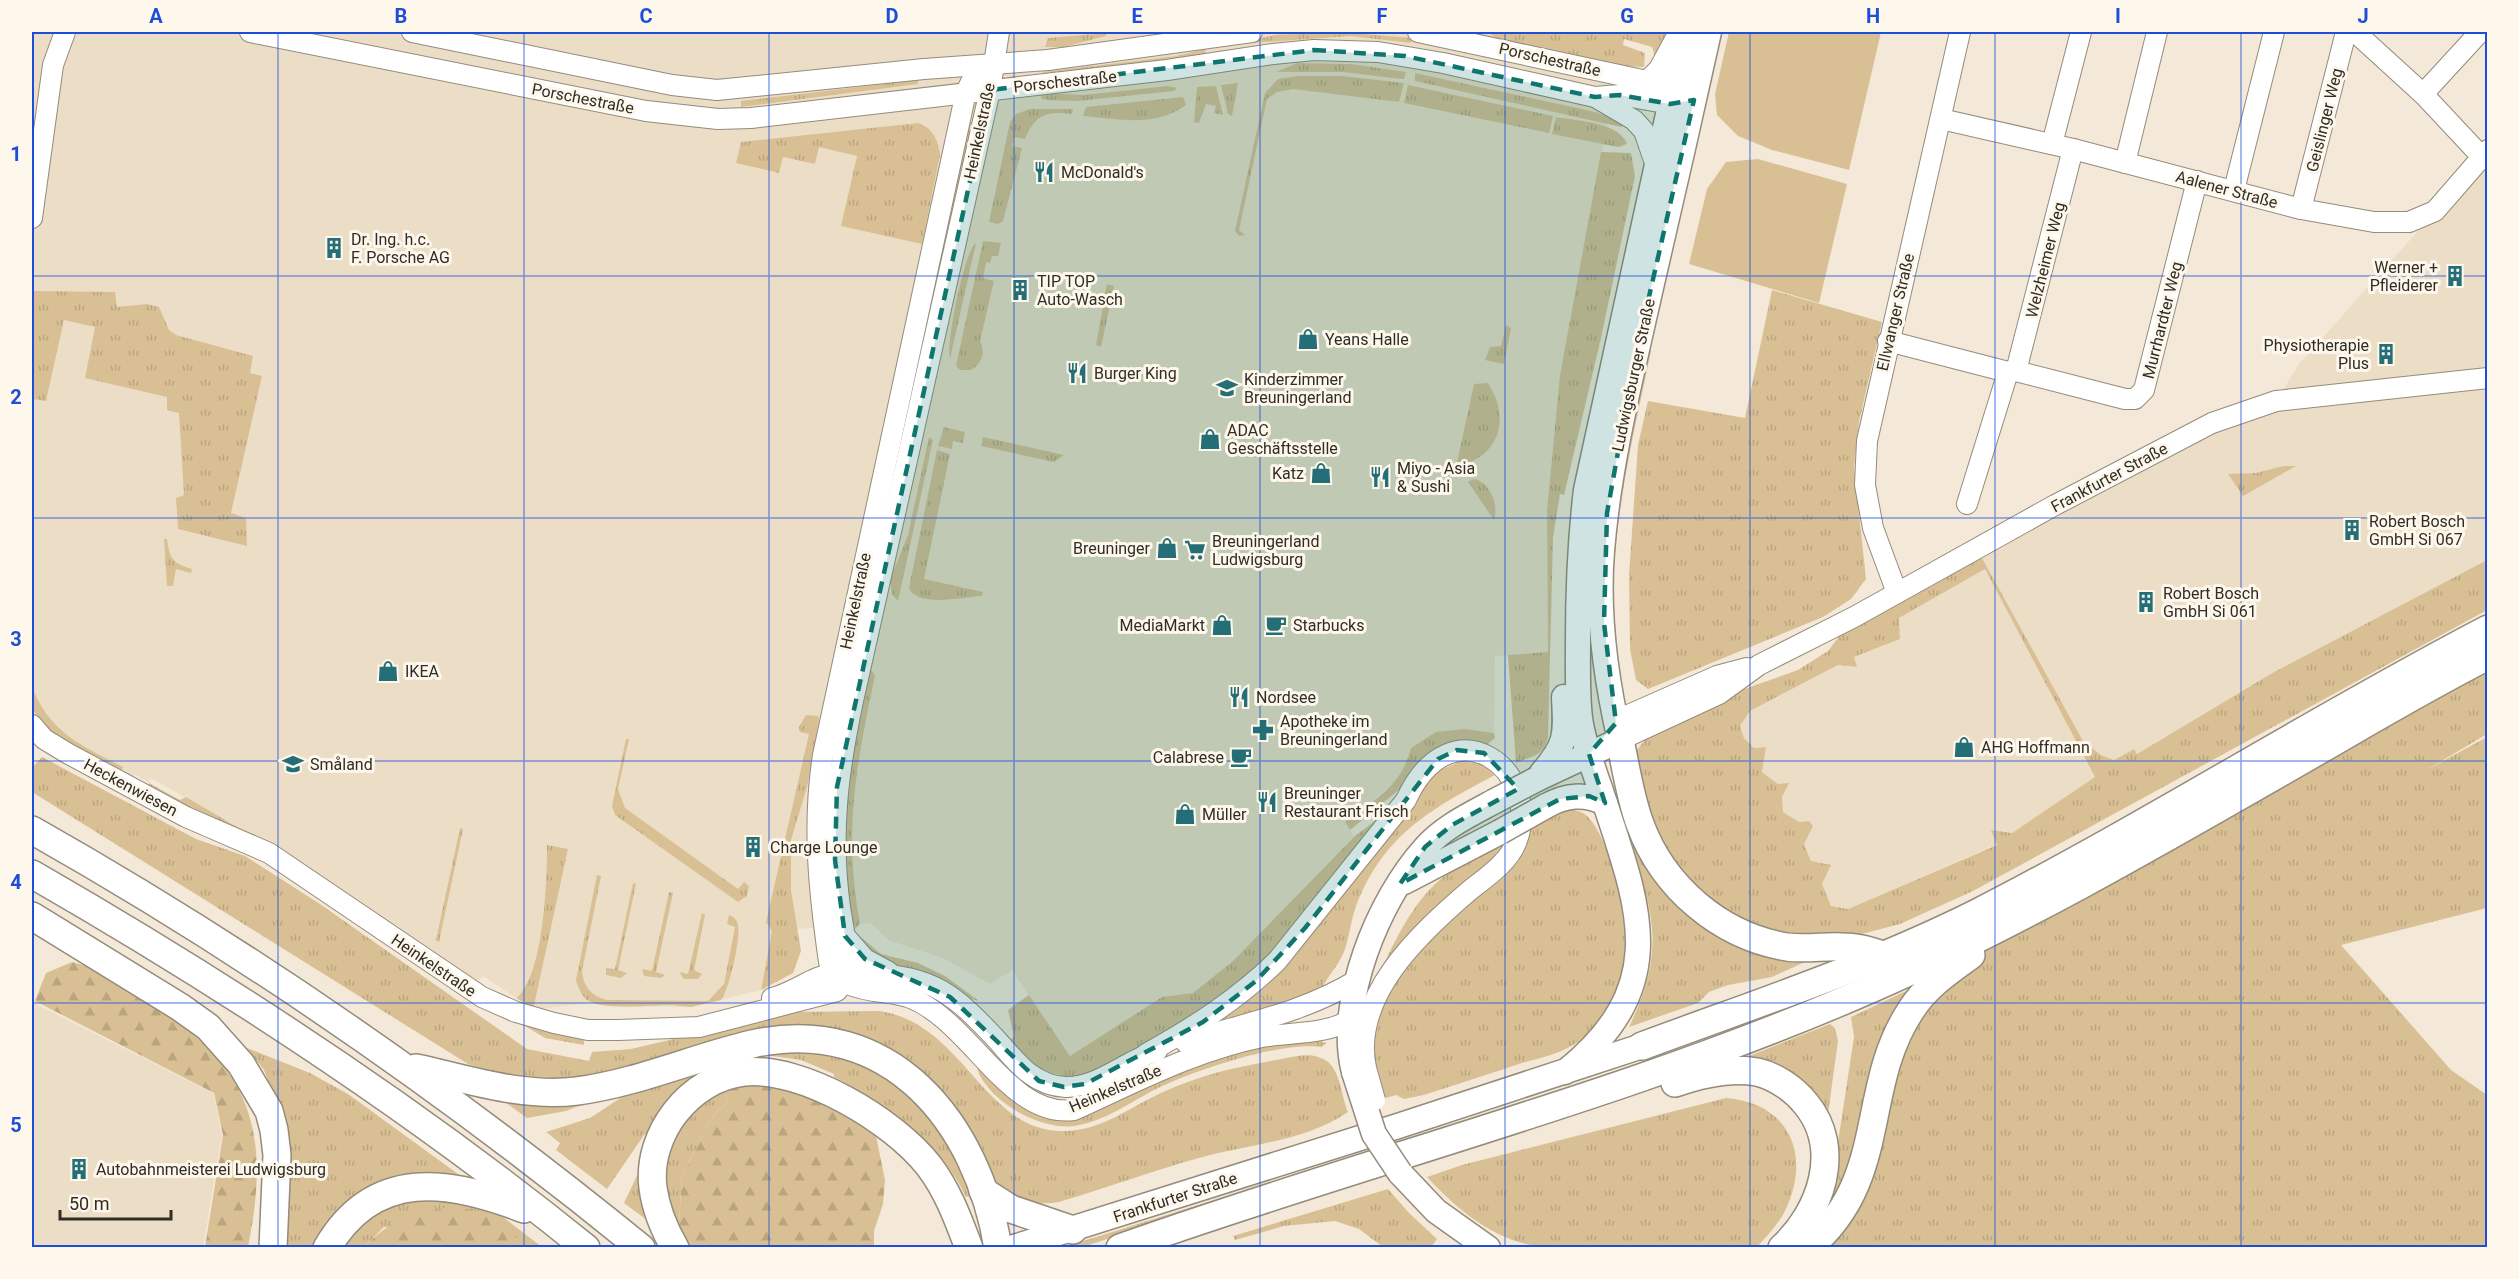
<svg xmlns="http://www.w3.org/2000/svg" width="2519" height="1279" viewBox="0 0 2519 1279" font-family="Roboto,sans-serif">
<defs>
<pattern id="grass-tufts" width="24" height="20" patternUnits="userSpaceOnUse" patternTransform="scale(1.5)"><rect width="24" height="20" fill="#d9c094"/><path d="M3 7l-1-3M5 7V3M7 7l1-3M15 17l-1-3M17 17v-4M19 17l1-3" fill="none" stroke="#bba57f"/></pattern>
<pattern id="forest-firs" width="22" height="20" patternUnits="userSpaceOnUse" patternTransform="scale(1.5)"><rect width="22" height="20" fill="#d9c094"/><path d="M5 1l3.5 6h-7zM16 11l3.5 6h-7z" fill="#bba57f"/></pattern>
</defs>
<rect width="100%" height="100%" fill="#f4e9d8"/>
<g fill="#ecdec6">
<polygon points="32,32 1625,32 1560,375 1547,510 1548,652 1495,656 1494,733 1465,729 1407,763 1393,784 1345,822 1354,837 1233,961 1193,993 1162,997 1070,1056 1012,970 990,984 943,958 888,940 871,923 773,931 761,990 691,1007 621,1006 594,1002 533,1010 483,976 477,983 274,848 151,778 149,783 135,774 133,782 120,776 122,767 78,743 52,724 32,728"/>
<polygon points="2487,154 2487,560 2274,672 2137,754 2134,749 2114,760 2101,755 2083,741 1987,568 1986,570 2096,778 2012,833 1992,831 1997,844 1848,909 1831,906 1804,844 1808,834 1799,822 1783,812 1778,784 1762,772 1765,747 1754,748 1744,738 1740,726 1750,711 1838,665 1856,667 1854,657 1900,639 1899,618 1985,569 1977,549 2276,401 2299,364"/>
<polygon points="32,1002 213,1093 222,1135 203,1247 32,1247"/>
</g>
<g fill="url(#grass-tufts)" fill-rule="evenodd">
<polygon points="1340,32 1412,38 1411,43 1350,36 1239,44 1241,42 1276,35"/>
<polygon points="1488,32 1670,32 1656,60 1652,47 1624,39 1623,45 1645,53 1644,67 1618,66 1497,39"/>
<polygon points="1106,33 1106,36 1063,47 1045,47 1048,38"/>
<polygon points="1205,49 1206,54 1042,77 1043,72 1176,56"/>
<polygon points="1297,63 1351,64 1406,72 1404,79 1401,79 1343,72 1276,72"/>
<polygon points="1415,73 1595,112 1621,122 1624,125 1621,127 1415,81"/>
<polygon points="1299,76 1342,76 1404,83 1399,102 1293,89 1277,92 1267,99 1239,230 1245,235 1239,236 1235,231 1265,93 1278,79"/>
<polygon points="918,80 918,84 741,107 741,101"/>
<polygon points="1238,83 1232,116 1228,114 1221,85"/>
<polygon points="1408,85 1553,116 1549,133 1404,103"/>
<polygon points="1168,86 1177,88 1174,91 1077,101 1047,100 1042,99 1040,93 1084,95"/>
<polygon points="1216,86 1223,115 1214,113 1216,106 1206,104 1199,123 1194,122 1197,87"/>
<path d="M1183 97 1186 105C1155 128 1119 119 1083 116L1086 107Z"/>
<path d="M1030 109H1073L1072 114C1046 111 1036 114 1025 139L1014 137 1012 146 1022 148 1003 221 998 224 989 222 1010 122 1016 114Z"/>
<path d="M1556 117C1576 121 1620 122 1627 144L1618 147 1552 134Z"/>
<polygon points="968,122 973,122 920,365 916,365"/>
<path d="M918 123C932 127 939 141 940 155L922 244 841 226 857 156 819 147 815 164 783 157 779 173 736 163 741 142Z"/>
<path d="M1601 152 1631 153 1635 176 1601 338 1564 495 1560 494 1553 537 1548 738C1542 758 1531 756 1516 763L1508 655 1548 652 1547 510 1560 375Z"/>
<path d="M983 241 1001 243 998 256H992L990 263 986 262 983 278 994 281 980 341C986 353 982 363 971 370H960L956 366Z"/>
<path d="M976 243 950 359C945 345 965 249 976 243Z"/>
<polygon points="1107,284 1114,286 1101,347 1096,345"/>
<polygon points="1772,290 1882,322 1859,422 1854,467 1866,579 1851,599 1823,617 1648,689 1636,680 1630,649 1629,575 1638,445 1648,401 1745,418"/>
<polygon points="34,291 115,292 117,307 147,304 159,307 169,330 176,335 253,356 250,373 262,376 231,513 246,518 247,546 178,529 176,498 184,495 179,413 167,410 167,397 85,378 95,327 64,320 46,401 32,399"/>
<polygon points="1506,325 1511,328 1504,364 1485,360 1490,347 1501,346"/>
<path d="M1647 350 1651 351C1636 424 1618 496 1614 571 1612 605 1616 638 1620 671L1617 674 1610 616 1615 511Z"/>
<path d="M1488 383C1511 419 1500 457 1456 467L1474 384Z"/>
<polygon points="944,427 965,432 963,443 953,441 952,449 938,446"/>
<polygon points="929,437 933,440 898,601 892,594 890,580 908,535"/>
<polygon points="983,437 1064,455 1054,462 981,446"/>
<path d="M937 450 950 454 924 579 983 592 982 596C963 597 917 608 909 588Z"/>
<polygon points="2283,466 2296,466 2243,496 2228,474 2256,473"/>
<path d="M1474 479C1490 482 1499 505 1494 520L1468 482Z"/>
<path d="M164 539H167C170 559 172 563 192 569L191 573 176 569 173 586H167Z"/>
<path d="M1977 549 2083 741 2101 755 2114 760 2134 749 2137 754 2274 672 2487 560V610L1973 891 1900 924 1835 941 1773 934 1724 914 1668 858 1650 822 1636 751 1649 735 1722 697 1798 670 1828 651 1854 617ZM1985 569 2095 777 2012 833 1991 830 1997 845 1848 909 1831 906 1822 884 1831 865 1811 861 1804 844 1813 826 1809 821 1799 822 1783 812 1782 797 1789 783 1778 784 1762 772 1766 747 1754 748 1744 738 1740 726 1750 711 1838 665 1857 667 1854 657 1900 639 1899 618Z"/>
<polygon points="2487,656 2487,734 2425,771 2487,737 2487,908 2341,945 2451,1070 2487,1095 2487,1247 1808,1248 1825,1232 1888,1057 1971,955"/>
<path d="M871 670 875 675C856 769 843 828 860 924L855 929C835 834 850 762 871 670Z"/>
<path d="M32 687C50 733 81 745 123 767L120 776 46 730 32 708Z"/>
<polygon points="806,715 818,716 819,719 807,787 791,840 791,890 801,951 793,973 761,990 772,931 766,922 809,734 800,732 799,727"/>
<path d="M1465 729 1494 733 1495 738 1488 744 1459 742 1432 753 1400 789 1350 830 1345 822C1375 799 1401 787 1411 748L1436 732Z"/>
<polygon points="626,739 629,739 618,789 625,808 738,889 744,882 749,886 747,896 738,902 615,815 612,806"/>
<path d="M42 757 196 839 245 856 320 904 527 1049 589 1061 592 1052 631 1049 788 1012 879 1011C964 1022 985 1136 1067 1131 1102 1130 1132 1106 1163 1092 1200 1075 1236 1067 1276 1060 1294 1057 1312 1050 1328 1062 1340 1071 1342 1098 1348 1112 1304 1142 1249 1144 1199 1158 1151 1171 1107 1188 1059 1202 1028 1207 1005 1196 987 1170L863 1041 590 1081 514 1078 468 1064 32 792V768Z"/>
<path d="M1461 761 1482 764 1495 775C1431 809 1384 834 1356 906 1351 920 1349 938 1345 949 1341 961 1331 973 1324 984L1325 991 1204 1028 1436 772Z"/>
<polygon points="149,783 180,800 186,797 266,844 147,790"/>
<path d="M1568 809C1576 810 1582 811 1588 817 1612 841 1629 927 1624 960 1619 990 1602 1023 1578 1042 1561 1054 1539 1058 1519 1064 1488 1074 1456 1085 1424 1095L1404 1099 1396 1095 1383 1099 1371 1050 1380 1008 1407 960 1522 851 1531 829 1556 813Z"/>
<polygon points="1387,814 1288,940 1219,1004 1094,1072 1069,1077 1040,1070 1009,1042 1014,1036 1008,1010 1029,995 1070,1056 1162,997 1193,993 1233,961 1354,837 1381,816"/>
<path d="M1631 822 1645 858 1805 962 1772 977 1728 985 1709 992 1698 1003 1629 1027C1670 942 1650 908 1625 825Z"/>
<polygon points="460,828 463,829 439,942 436,940"/>
<path d="M1507 842 1501 851 1406 937 1382 968C1397 936 1416 897 1446 875 1464 862 1488 853 1507 842Z"/>
<path d="M547 845 568 849 533 1010 517 998C544 973 547 882 547 845Z"/>
<path d="M597 875 601 876 582 971C583 986 591 996 607 1000L708 1001 724 984 735 927 727 924 729 915C734 917 737 920 738 925 741 938 729 990 721 1000L691 1007 672 1005C651 1005 604 1011 587 1000 581 995 578 987 576 980Z"/>
<polygon points="633,883 636,884 618,970 627,973 621,978 606,975 606,968 615,969"/>
<polygon points="669,892 673,893 656,972 665,975 661,978 644,976 642,969 652,971"/>
<polygon points="702,913 705,915 694,970 702,974 698,979 684,979 679,972 688,974"/>
<polygon points="862,938 881,954 918,963 945,976 979,1001 968,998 927,974 884,961 859,941"/>
<polygon points="1921,984 1852,1180 1819,1217 1833,1149 1838,1142 1854,1037 1851,1017"/>
<polygon points="520,1023 584,1038 584,1045 545,1038"/>
<polygon points="1830,1024 1835,1028 1838,1041 1827,1121 1744,1058"/>
<path d="M1314 1039 1326 1043 1322 1047C1281 1041 1196 1070 1158 1088 1132 1101 1104 1122 1074 1126 1040 1130 989 1102 977 1069L978 1065 1032 1112 1055 1118H1080L1162 1080 1218 1058 1256 1048Z"/>
<polygon points="247,1048 310,1073 348,1094 458,1174 457,1176 443,1175 318,1247 285,1247 283,1119 264,1070"/>
<path d="M804 1051 857 1058 924 1103 976 1194 966 1197C940 1141 887 1105 834 1077V1074L801 1060 765 1055Z"/>
<polygon points="712,1068 658,1125 644,1135 607,1189 556,1150 560,1143 546,1132 590,1118 634,1089"/>
<polygon points="725,1088 728,1102 713,1116 682,1175 678,1238 659,1185 678,1121"/>
<polygon points="600,1097 566,1111 527,1118 502,1100"/>
<path d="M1726 1098C1790 1103 1812 1156 1785 1211 1778 1225 1767 1236 1757 1247L1558 1248C1546 1243 1537 1247 1526 1244 1487 1235 1453 1205 1427 1177L1462 1165Z"/>
<polygon points="1346,1159 1083,1247 1061,1248"/>
<polygon points="642,1165 655,1226 624,1203"/>
<polygon points="1388,1189 1409,1213 1437,1239 1431,1247 1383,1247 1359,1229 1335,1221 1284,1226 1235,1240 1233,1236"/>
<polygon points="453,1196 500,1215 542,1247 525,1247 520,1244 384,1227 364,1247 337,1248 384,1204"/>
</g>
<g fill="url(#forest-firs)">
<path d="M72 962C99 968 121 986 145 1000 250 1064 272 1128 248 1247H205L223 1135 214 1093 35 1001 46 973Z"/>
<polygon points="752,1082 800,1090 875,1131 885,1180 883,1204 874,1231 874,1247 688,1248 678,1238 682,1175 713,1116 728,1102 725,1088"/>
<path d="M444 1208 469 1209 497 1218 525 1247H364C392 1219 406 1216 444 1208Z"/>
</g>
<g fill="#d9c094">
<polygon points="1729,32 1881,32 1849,170 1772,150 1738,136 1717,115 1715,94"/>
<polygon points="1758,159 1847,184 1819,303 1689,264 1707,189 1726,162"/>
</g>
<g fill="none" stroke-linecap="round" stroke-linejoin="round">
<defs>
<g id="minor">
<polyline points="250,32 646,111 718,119 751,118 1167,70 1273,54 1314,50 1378,52 1443,63 1595,97 1634,120 1644,131 1656,166"/>
<polyline points="412,32 672,85 717,90 924,69 1048,60 1252,32"/>
<polyline points="1418,32 1647,81 1673,88 1686,95"/>
<polyline points="2355,32 2423,94 2482,157"/>
<path d="M992 63 974 76 966 92 823 755C812 826 819 892 829 962 841 996 880 988 908 997 970 1019 1008 1119 1074 1110 1136 1082 1194 1051 1262 1037 1284 1033 1336 1034 1350 1018"/>
<polyline points="1647,81 1659,69 1679,32"/>
<polyline points="2423,94 2480,32"/>
<polyline points="1595,97 1620,95 1670,104 1685,102"/>
<polyline points="1941,119 2073,149 2301,209 2374,222 2409,222 2435,211 2488,150"/>
<polyline points="2052,144 2081,32"/>
<polyline points="2125,163 2157,32"/>
<polyline points="2234,190 2274,32"/>
<polyline points="2301,209 2346,32"/>
<polyline points="32,218 53,65 65,32"/>
<polyline points="1888,341 2008,372 2016,371 2125,399 2135,399 2144,390 2197,181"/>
<polyline points="2016,371 2073,149"/>
<polyline points="1967,504 2008,372"/>
<polyline points="1897,593 1873,528 1865,485 1867,441 1960,32"/>
<polyline points="1616,723 1624,717 1717,676 1747,668"/>
<path d="M32 725 44 739 67 753 186 817 269 853 482 997 516 1012 554 1023 588 1030H618L699 1027 837 991C853 970 844 932 840 907 830 834 838 772 853 701L990 90 999 32"/>
<polyline points="1620,740 1719,694 1759,665 1854,617 2055,505 2212,423 2276,401 2488,378"/>
<polyline points="845,936 865,959 889,972"/>
<path d="M772 998C794 993 812 976 835 973 847 971 860 973 872 974 932 975 956 996 996 1039 1016 1061 1032 1085 1065 1087 1099 1088 1126 1060 1157 1051"/>
<path d="M1185 1042C1245 1023 1303 1013 1357 980"/>
<path d="M1146 1054C1194 1027 1237 1000 1277 961L1406 800C1452 700 1545 771 1516 843 1508 863 1485 878 1469 891 1420 933 1351 996 1366 1068"/>
</g>
<g id="major">
<path d="M1541 774C1567 744 1566 736 1564 697"/>
<path d="M1537 779 1620 740C1606 680 1597 612 1602 551 1609 464 1631 377 1650 292 1670 205 1690 119 1709 32"/>
<path d="M1546 806C1566 795 1584 793 1605 803"/>
<polyline points="1404,882 1500,832"/>
<path d="M1354 1072C1336 1003 1378 900 1425 848 1442 828 1469 815 1493 802"/>
<path d="M1565 1072C1676 983 1637 903 1600 788 1592 765 1583 741 1580 718 1577 692 1578 666 1578 640 1578 590 1580 540 1586 490L1686 32"/>
<polyline points="1400,1173 1436,1211 1488,1248"/>
<polyline points="1011,1248 1395,1127 1642,1046"/>
</g>
<g id="highway">
<path d="M1620 740C1626 768 1630 797 1640 824 1663 887 1720 936 1787 947 1810 950 1833 944 1855 948 1866 949 1876 953 1886 956"/>
<path d="M32 830C248 952 448 1091 641 1248"/>
<path d="M32 874C225 985 412 1107 586 1248"/>
<polyline points="32,916 180,1007 208,1027 241,1064 269,1111 274,1130 277,1155 273,1248"/>
<path d="M1642 1046C1755 1004 1869 967 1977 913 2151 824 2315 719 2488 629"/>
<path d="M416 1068C467 1079 523 1098 577 1091 637 1083 693 1058 752 1044 890 1013 978 1123 998 1248"/>
<path d="M1675 1083C1701 1074 1729 1067 1757 1072 1775 1076 1794 1089 1806 1104 1843 1149 1821 1212 1782 1248"/>
<polyline points="983,1191 1011,1209 1073,1230"/>
<path d="M327 1248C374 1167 450 1180 524 1209"/>
<path d="M675 1248C664 1229 656 1210 653 1188 646 1134 690 1078 744 1072 803 1066 894 1121 929 1166 948 1191 958 1219 969 1248"/>
<path d="M1120 1248C1370 1159 1629 1095 1873 988 2022 922 2163 840 2304 759 2365 724 2425 688 2488 656"/>
<path d="M1808 1248C1890 1180 1859 1088 1911 1010 1926 986 1949 971 1971 955"/>
</g>
</defs>
<use href="#minor" stroke="#948b7b" stroke-width="22"/>
<use href="#major" stroke="#948b7b" stroke-width="27"/>
<use href="#highway" stroke="#948b7b" stroke-width="30"/>
<use href="#minor" stroke="#fff" stroke-width="20"/>
<use href="#major" stroke="#fff" stroke-width="24"/>
<use href="#highway" stroke="#fff" stroke-width="27"/>
<defs>
<polyline id="minor-bridge" points="1366,1068 1375,1100"/>
<g id="major-bridge">
<polyline points="1493,802 1537,779"/>
<polyline points="1500,832 1546,806"/>
<polyline points="1354,1072 1374,1134 1400,1173"/>
</g>
</defs>
<use href="#minor-bridge" stroke="#948b7b" stroke-width="22" stroke-linecap="butt"/>
<use href="#major-bridge" stroke="#948b7b" stroke-width="27" stroke-linecap="butt"/>
<use href="#minor-bridge" stroke="#fff" stroke-width="20"/>
<use href="#major-bridge" stroke="#fff" stroke-width="24"/>
</g>
<path fill="#0f766e" fill-opacity="0.2" stroke="#0f766e" stroke-width="4.5" stroke-dasharray="12 8" stroke-linejoin="round" d="M1314 50 1405 56 1595 97 1620 95 1670 104 1694 100 1635 358 1607 513 1604 623 1616 723 1589 754 1605 803 1589 796 1560 799 1400 884 1425 847 1452 825 1518 789 1484 753 1457 750 1438 759 1305 928 1256 981 1203 1022 1085 1084 1064 1087 1039 1081 950 997 865 959 845 936 835 860 837 787 990 90Z"/>
<path fill="none" stroke="#1d4ed8" stroke-width="1.5" stroke-opacity="0.55" d="M278 32V1248M524 32V1248M769 32V1248M1014 32V1248M1260 32V1248M1505 32V1248M1750 32V1248M1995 32V1248M2241 32V1248M32 276H2488M32 518H2488M32 761H2488M32 1003H2488"/>
<defs>
<symbol id="restaurant-bare" viewBox="-9 -9 18 18"><path d="M-5-6h1v4h1v-4h1v4h1v-4h1v5L-1.5 .5V6h-2V.5L-5-1ZM5-6V6H3V1.5H1.5Q1.5-4 5-6Z" fill="#246e78" stroke="#fdf7ec" stroke-width="2.5" paint-order="stroke"/></symbol>
<symbol id="building-bare" viewBox="-9 -9 18 18"><path d="M-4-6H4V6H1V3H-1V6H-4ZM-2.5-4.3h1.7v1.8h-1.7ZM.8-4.3h1.7v1.8H.8ZM-2.5-1h1.7V.8h-1.7ZM.8-1h1.7V.8H.8Z" fill="#246e78" stroke="#fdf7ec" stroke-width="2.5" paint-order="stroke"/></symbol>
<symbol id="shop-bare" viewBox="-9 -9 18 18"><path d="M-5-2.5h2.3a2.7 3.5 0 0 1 5.4 0H5L5.5 6h-11ZM-1.5-2.5h3a1.5 2.3 0 0 0-3 0Z" fill="#246e78" stroke="#fdf7ec" stroke-width="2.5" paint-order="stroke"/></symbol>
<symbol id="school-bare" viewBox="-9 -9 18 18"><path d="M0-5L7-2L0 1L-7-2ZM-4 1L0 2.5L4 1V4Q0 6-4 4Z" fill="#246e78" stroke="#fdf7ec" stroke-width="2.5" paint-order="stroke"/></symbol>
<symbol id="supermarket-bare" viewBox="-9 -9 18 18"><path d="M-6-5.5h2.5l.6 2H6L4.5 2H-2.5L-4.4-4H-6ZM-1.5 3.2a1.3 1.3 0 1 0 .1 0ZM3 3.2a1.3 1.3 0 1 0 .1 0Z" fill="#246e78" stroke="#fdf7ec" stroke-width="2.5" paint-order="stroke"/></symbol>
<symbol id="cafe-bare" viewBox="-9 -9 18 18"><path d="M-5.5-4.5H6V0H3Q3 3.5 0 3.5H-2.5Q-5.5 3.5-5.5 0ZM3-3.2v2h1.7v-2ZM-6 4.5H4V6H-6Z" fill="#246e78" stroke="#fdf7ec" stroke-width="2.5" paint-order="stroke"/></symbol>
<symbol id="pharmacy-bare" viewBox="-9 -9 18 18"><path d="M-2-6h4v4h4v4h-4v4h-4v-4h-4v-4h4Z" fill="#246e78" stroke="#fdf7ec" stroke-width="2.5" paint-order="stroke"/></symbol>
</defs>
<g fill-rule="evenodd">
<use href="#restaurant-bare" x="1029" y="157" width="30" height="30"/>
<use href="#building-bare" x="319" y="233" width="30" height="30"/>
<use href="#building-bare" x="2440" y="261" width="30" height="30"/>
<use href="#building-bare" x="1005" y="275" width="30" height="30"/>
<use href="#shop-bare" x="1293" y="324" width="30" height="30"/>
<use href="#building-bare" x="2371" y="339" width="30" height="30"/>
<use href="#restaurant-bare" x="1062" y="358" width="30" height="30"/>
<use href="#school-bare" x="1212" y="373" width="30" height="30"/>
<use href="#shop-bare" x="1195" y="424" width="30" height="30"/>
<use href="#shop-bare" x="1306" y="458" width="30" height="30"/>
<use href="#restaurant-bare" x="1365" y="462" width="30" height="30"/>
<use href="#building-bare" x="2337" y="515" width="30" height="30"/>
<use href="#shop-bare" x="1152" y="533" width="30" height="30"/>
<use href="#supermarket-bare" x="1180" y="535" width="30" height="30"/>
<use href="#building-bare" x="2131" y="587" width="30" height="30"/>
<use href="#shop-bare" x="1207" y="610" width="30" height="30"/>
<use href="#cafe-bare" x="1261" y="610" width="30" height="30"/>
<use href="#shop-bare" x="373" y="656" width="30" height="30"/>
<use href="#restaurant-bare" x="1224" y="682" width="30" height="30"/>
<use href="#pharmacy-bare" x="1248" y="715" width="30" height="30"/>
<use href="#shop-bare" x="1949" y="732" width="30" height="30"/>
<use href="#cafe-bare" x="1226" y="742" width="30" height="30"/>
<use href="#school-bare" x="278" y="749" width="30" height="30"/>
<use href="#restaurant-bare" x="1252" y="787" width="30" height="30"/>
<use href="#shop-bare" x="1170" y="799" width="30" height="30"/>
<use href="#building-bare" x="738" y="832" width="30" height="30"/>
<use href="#building-bare" x="64" y="1154" width="30" height="30"/>
</g>
<g text-anchor="middle" stroke-width="6" stroke-linejoin="round" paint-order="stroke">
<g font-size="16" fill="#302c26" stroke="#fdf7ec">
<text transform="translate(1550 59) rotate(13)" y="6">Porschestraße</text>
<text transform="translate(1065 81) rotate(-6)" y="6">Porschestraße</text>
<text transform="translate(583 98) rotate(11)" y="6">Porschestraße</text>
<text transform="translate(2324 120) rotate(-76)" y="6">Geislinger Weg</text>
<text transform="translate(979 131) rotate(-78)" y="6">Heinkelstraße</text>
<text transform="translate(2227 189) rotate(15)" y="6">Aalener Straße</text>
<text transform="translate(2045 260) rotate(-76)" y="6">Welzheimer Weg</text>
<text transform="translate(1895 312) rotate(-77)" y="6">Ellwanger Straße</text>
<text transform="translate(2162 320) rotate(-76)" y="6">Murrhardter Weg</text>
<text transform="translate(1633 375) rotate(-78)" y="6">Ludwigsburger Straße</text>
<text transform="translate(2109 477) rotate(-28)" y="6">Frankfurter Straße</text>
<text transform="translate(855 601) rotate(-78)" y="6">Heinkelstraße</text>
<text transform="translate(131 787) rotate(28)" y="6">Heckenwiesen</text>
<text transform="translate(434 965) rotate(34)" y="6">Heinkelstraße</text>
<text transform="translate(1115 1088) rotate(-23)" y="6">Heinkelstraße</text>
<text transform="translate(1175 1197) rotate(-18)" y="6">Frankfurter Straße</text>
</g>
<g font-size="16" fill="#302c26" stroke="#fdf7ec" text-anchor="start">
<text x="1061" y="178">McDonald's</text>
<text x="351" y="245">Dr. Ing. h.c.<tspan x="351" dy="18">F. Porsche AG</tspan></text>
<text x="2438" y="273" text-anchor="end">Werner +<tspan x="2438" dy="18">Pfleiderer</tspan></text>
<text x="1037" y="287">TIP TOP<tspan x="1037" dy="18">Auto-Wasch</tspan></text>
<text x="1325" y="345">Yeans Halle</text>
<text x="2369" y="351" text-anchor="end">Physiotherapie<tspan x="2369" dy="18">Plus</tspan></text>
<text x="1094" y="379">Burger King</text>
<text x="1244" y="385">Kinderzimmer<tspan x="1244" dy="18">Breuningerland</tspan></text>
<text x="1227" y="436">ADAC<tspan x="1227" dy="18">Geschäftsstelle</tspan></text>
<text x="1397" y="474">Miyo - Asia<tspan x="1397" dy="18">&amp; Sushi</tspan></text>
<text x="1304" y="479" text-anchor="end">Katz</text>
<text x="2369" y="527">Robert Bosch<tspan x="2369" dy="18">GmbH Si 067</tspan></text>
<text x="1212" y="547">Breuningerland<tspan x="1212" dy="18">Ludwigsburg</tspan></text>
<text x="1150" y="554" text-anchor="end">Breuninger</text>
<text x="2163" y="599">Robert Bosch<tspan x="2163" dy="18">GmbH Si 061</tspan></text>
<text x="1205" y="631" text-anchor="end">MediaMarkt</text>
<text x="1293" y="631">Starbucks</text>
<text x="405" y="677">IKEA</text>
<text x="1256" y="703">Nordsee</text>
<text x="1280" y="727">Apotheke im<tspan x="1280" dy="18">Breuningerland</tspan></text>
<text x="1981" y="753">AHG Hoffmann</text>
<text x="1224" y="763" text-anchor="end">Calabrese</text>
<text x="310" y="770">Småland</text>
<text x="1284" y="799">Breuninger<tspan x="1284" dy="18">Restaurant Frisch</tspan></text>
<text x="1202" y="820">Müller</text>
<text x="770" y="853">Charge Lounge</text>
<text x="96" y="1175">Autobahnmeisterei Ludwigsburg</text>
</g>
</g>
<rect width="2519" height="1279" fill="none" stroke="#fdf7ec" stroke-width="66"/>
<path d="M60 1210v9h111v-9" fill="none" stroke="#302c26" stroke-width="3"/>
<text x="69" y="1210" font-size="18" fill="#302c26" stroke="#fdf7ec" stroke-width="4.5" paint-order="stroke">50 m</text>
<rect x="33" y="33" width="2453" height="1213" fill="none" stroke="#1d4ed8" stroke-width="2"/>
<g font-size="20" text-anchor="middle" font-weight="bold" fill="#1d4ed8">
<text x="156" y="23">A</text>
<text x="401" y="23">B</text>
<text x="646" y="23">C</text>
<text x="892" y="23">D</text>
<text x="1137" y="23">E</text>
<text x="1382" y="23">F</text>
<text x="1627" y="23">G</text>
<text x="1873" y="23">H</text>
<text x="2118" y="23">I</text>
<text x="2363" y="23">J</text>
<text x="16" y="161">1</text>
<text x="16" y="404">2</text>
<text x="16" y="646">3</text>
<text x="16" y="889">4</text>
<text x="16" y="1132">5</text>
</g>
</svg>
